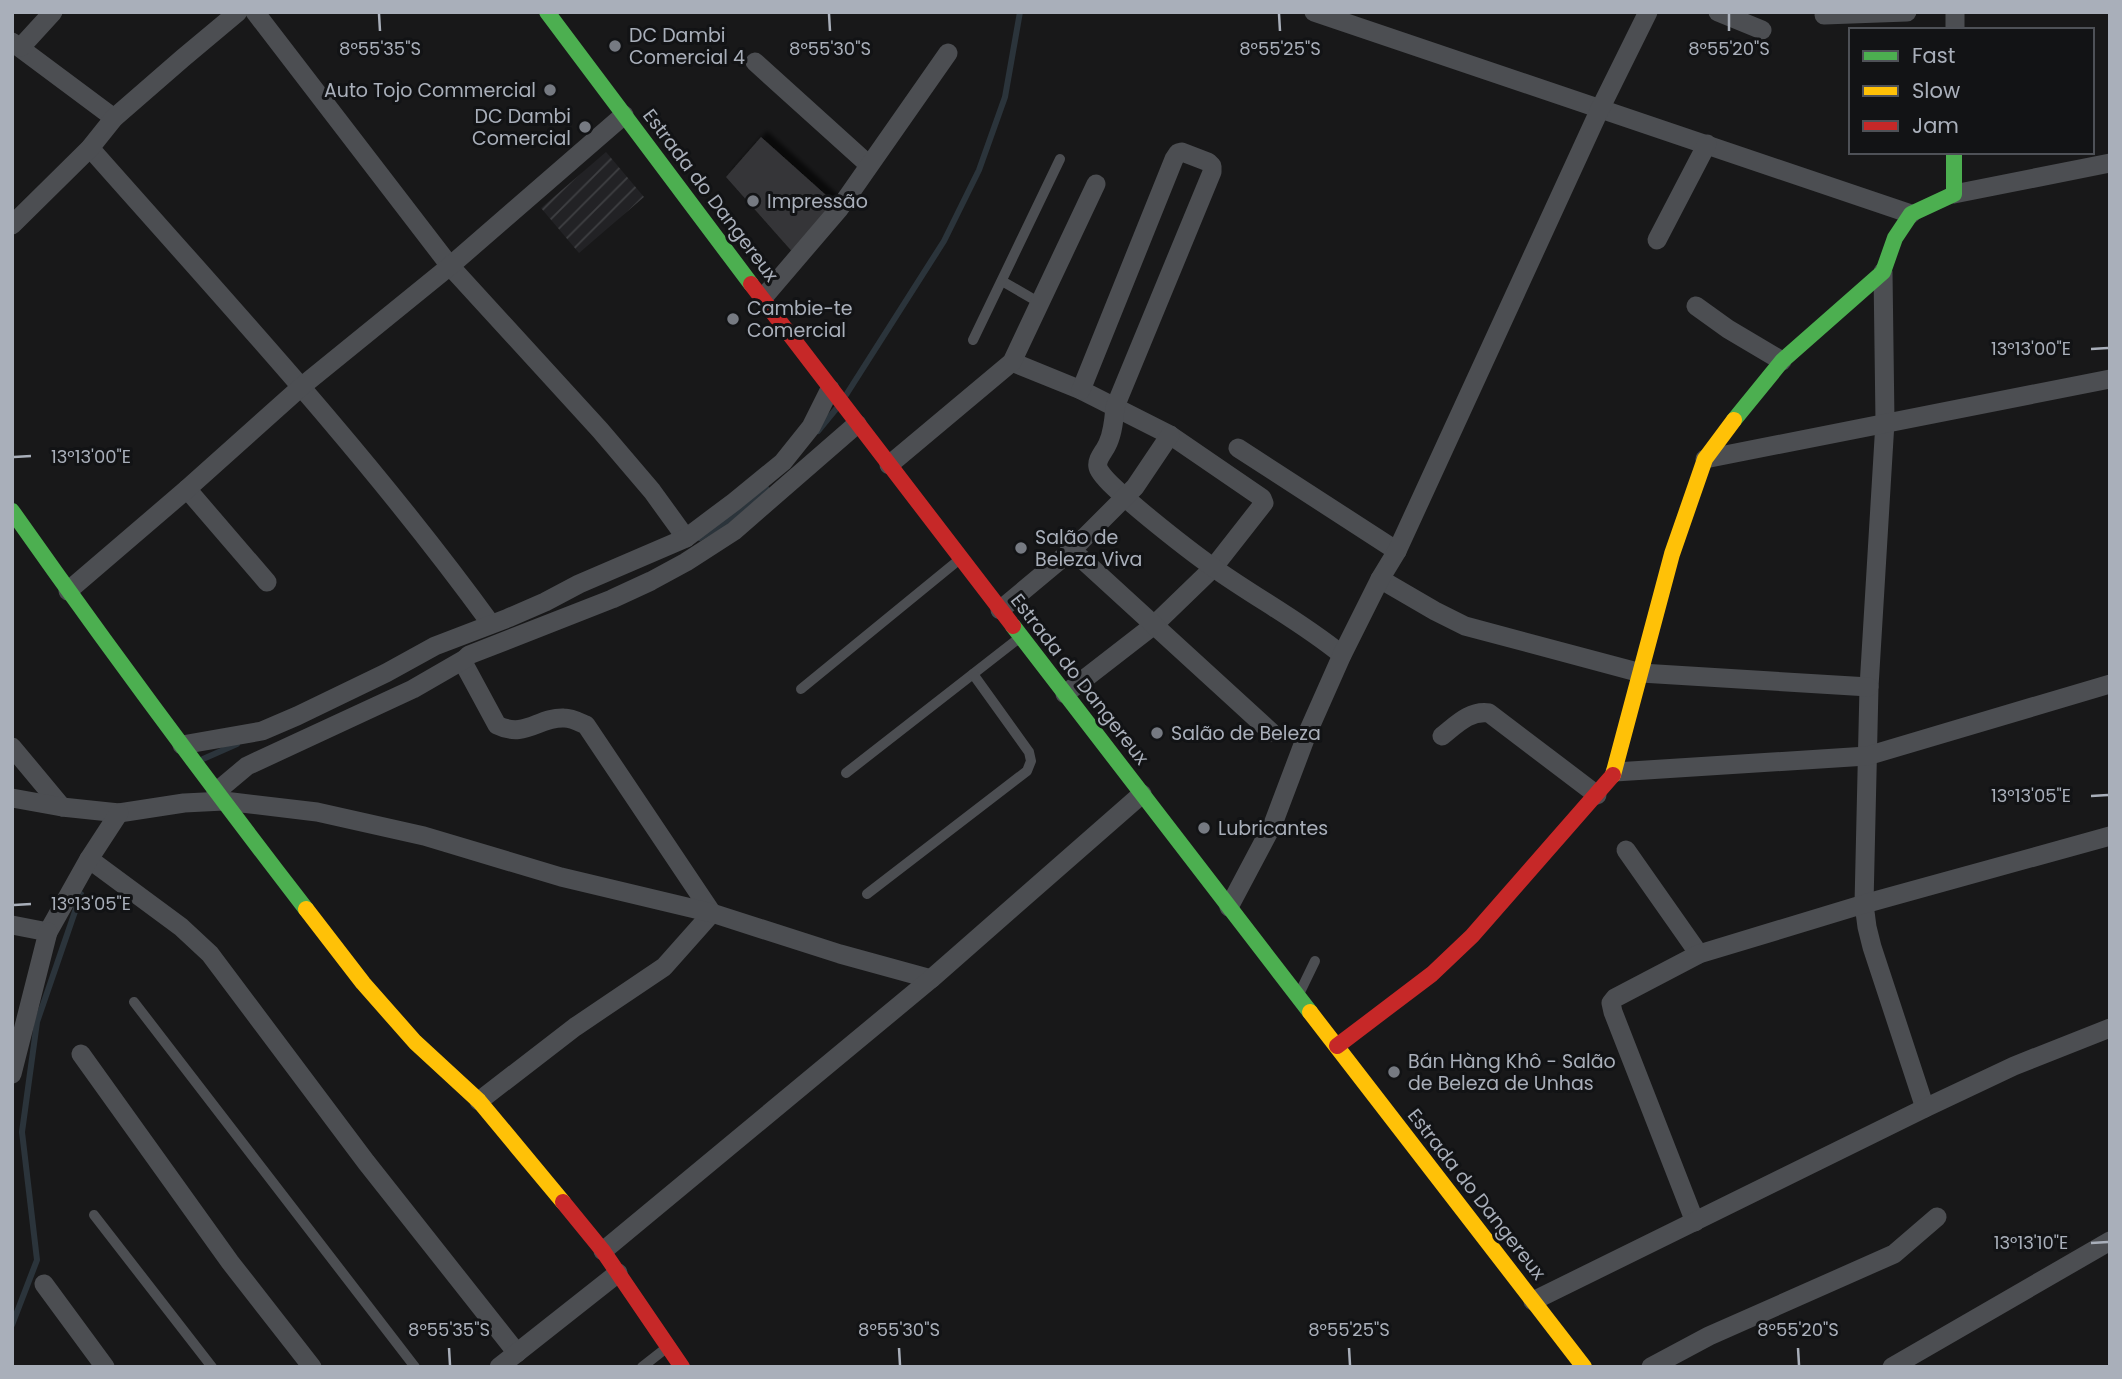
<svg xmlns="http://www.w3.org/2000/svg" width="2122" height="1379" viewBox="0 0 2122 1379" font-family="Poppins,sans-serif">
<defs>
<pattern id="industrial-furrows" width="10" height="10" patternUnits="userSpaceOnUse" patternTransform="scale(1.75)"><rect width="10" height="10" fill="#222225"/><path d="M-1 1l2-2M0 10L10 0M9 11l2-2" fill="none" stroke="#3f4043"/></pattern>
<filter id="shadow"><feDropShadow dx="6" dy="-6" stdDeviation="2" flood-color="#0009"/></filter>
</defs>
<rect width="100%" height="100%" fill="#181819"/>
<polygon fill="url(#industrial-furrows)" points="606,152 644,197 579,253 541,208"/>
<g fill="none" stroke-linecap="round" stroke-linejoin="round">
<g stroke="#2b343b" stroke-width="6">
<polyline points="846,395 944,241 979,170 1005,97 1020,12"/>
<polyline points="818,431 836,409"/>
<polyline points="700,538 722,525 766,488"/>
<polyline points="203,759 237,744"/>
<polyline points="12,1325 37,1260 22,1132 37,1022 81,894"/>
</g>
</g>
<polygon fill="#363638" filter="url(#shadow)" points="761,137 837,205 796,256 726,177"/>
<g fill="none" stroke-linecap="round" stroke-linejoin="round">
<g stroke="#4c4e52" stroke-width="10">
<polyline points="1002,281 1040,303"/>
<polyline points="973,340 1060,159"/>
<polyline points="801,689 960,559"/>
<polyline points="846,773 1018,639"/>
<polyline points="867,894 1027,771 1031,761 1029,752 973,674"/>
<polyline points="1300,992 1315,961"/>
<polyline points="134,1002 415,1367"/>
<polyline points="94,1215 212,1367"/>
<polyline points="642,1367 665,1349"/>
</g>
<g stroke="#4c4e52" stroke-width="19">
<polyline points="255,12 450,266 600,430 652,491 686,538"/>
<polyline points="1314,12 1911,214"/>
<polyline points="1718,12 1762,30"/>
<polyline points="1955,12 1955,30"/>
<polyline points="1824,15 1907,12"/>
<polyline points="12,42 114,118"/>
<polyline points="21,47 53,12"/>
<polyline points="755,62 869,165"/>
<path d="M90 148C227 303 369 456 491 624"/>
<polyline points="1954,194 2110,163"/>
<polyline points="12,225 90,148 114,118 183,58 238,12"/>
<polyline points="1657,240 1707,144"/>
<polyline points="1883,272 1885,422 1869,687 1864,904 1867,927 1872,947 1925,1108"/>
<polyline points="762,299 839,209 948,53"/>
<polyline points="1696,306 1728,329 1782,361"/>
<polyline points="1012,362 1081,390 1170,435 1262,498 1264,503 1213,568 1154,625 1065,694"/>
<path d="M1081 390 1174 159 1178 153 1182 152 1208 162 1212 166V172L1115 407C1114 419 1113 432 1108 443 1105 451 1096 459 1098 467 1099 482 1197 556 1214 568 1256 598 1302 622 1342 655"/>
<polyline points="1238,448 1397,551"/>
<polyline points="1705,459 2110,379"/>
<polyline points="889,465 1012,362 1096,184"/>
<polyline points="187,489 267,582"/>
<polyline points="1072,550 1271,732"/>
<polyline points="1380,579 1435,611 1465,626 1641,673 1869,687"/>
<polyline points="68,591 187,489 301,387 450,266 624,115"/>
<polyline points="1000,610 1072,550 1135,487 1170,435"/>
<path d="M465 659 464 664 497 725C525 739 538 717 564 718 572 718 579 722 586 725L712 913 664 967 575 1027 479 1101"/>
<path d="M1442 736C1456 725 1470 710 1489 713L1597 795"/>
<polyline points="182,745 262,731 297,716 386,673 435,646 508,618 545,602 579,584 686,538 734,502 783,462 811,427 830,389"/>
<polyline points="12,747 62,807"/>
<polyline points="1615,772 1867,756 2110,684"/>
<polyline points="216,792 247,766 413,689 465,659 469,655 612,599 651,581 686,562 734,531 857,424"/>
<polyline points="12,798 62,807 119,813 184,803 224,801 317,812 424,836 561,877 712,913 840,954 931,979"/>
<polyline points="1626,850 1699,954"/>
<polyline points="89,859 181,927 210,954 366,1162 517,1353"/>
<polyline points="1229,907 1273,824 1307,734 1342,655 1380,579 1397,551 1600,109 1648,12"/>
<polyline points="12,925 48,932 89,859 119,813"/>
<polyline points="81,1054 230,1262 312,1367"/>
<polyline points="12,1074 48,932"/>
<polyline points="1695,1222 1613,1012 1611,1003 1615,998 1699,954 1864,904 2110,836"/>
<polyline points="603,1251 931,979 1142,794"/>
<polyline points="44,1284 105,1367"/>
<polyline points="1533,1301 1925,1108 2014,1066 2110,1028"/>
<polyline points="499,1367 618,1273"/>
<polyline points="1651,1367 1709,1336 1894,1254 1937,1217"/>
<polyline points="1892,1367 2110,1241"/>
</g>
<g stroke="#4caf50" stroke-width="16">
<polyline points="547,12 751,284"/>
<polyline points="1734,420 1782,361 1883,272 1895,238 1911,214 1954,194 1954,152"/>
<path d="M12 511C107 646 205 778 306 909"/>
<polyline points="1013,626 1310,1012"/>
</g>
<g stroke="#ffc107" stroke-width="16">
<polyline points="1613,775 1672,554 1705,459 1734,420"/>
<polyline points="306,909 363,983 415,1042 479,1101 563,1202"/>
<polyline points="1310,1012 1584,1367"/>
</g>
<g stroke="#c62828" stroke-width="16">
<polyline points="751,284 1013,626"/>
<polyline points="1337,1046 1432,974 1472,936 1613,775"/>
<polyline points="563,1202 603,1251 682,1367"/>
</g>
</g>
<path fill="none" stroke="#a9afba" stroke-width="2.5" d="M379 14 380 31M829 14 830 31M1279 14 1280 31M1729 14V31M2091 349 2108 348M14 457 31 456M2091 796 2108 795M14 905 31 904M2091 1243 2108 1242M449 1348 450 1365M899 1348 900 1365M1349 1348 1350 1365M1798 1348 1799 1365"/>
<g fill="#767a82" stroke="#121315" stroke-width="2.5">
<circle cx="615" cy="46" r="7"/>
<circle cx="550" cy="90" r="7"/>
<circle cx="585" cy="127" r="7"/>
<circle cx="753" cy="201" r="7"/>
<circle cx="733" cy="319" r="7"/>
<circle cx="1021" cy="548" r="7"/>
<circle cx="1157" cy="733" r="7"/>
<circle cx="1204" cy="828" r="7"/>
<circle cx="1394" cy="1072" r="7"/>
</g>
<g text-anchor="middle" stroke-width="6" stroke-linejoin="round" paint-order="stroke">
<g font-size="19" fill="#a9afba" stroke="#121315" text-anchor="start">
<text x="629" y="42">DC Dambi<tspan x="629" dy="22">Comercial 4</tspan></text>
<text x="536" y="97" text-anchor="end">Auto Tojo Commercial</text>
<text x="571" y="123" text-anchor="end">DC Dambi<tspan x="571" dy="22">Comercial</tspan></text>
<text x="767" y="208">Impressão</text>
<text x="747" y="315">Cambie-te<tspan x="747" dy="22">Comercial</tspan></text>
<text x="1035" y="544">Salão de<tspan x="1035" dy="22">Beleza Viva</tspan></text>
<text x="1171" y="740">Salão de Beleza</text>
<text x="1218" y="835">Lubricantes</text>
<text x="1408" y="1068">Bán Hàng Khô - Salão<tspan x="1408" dy="22">de Beleza de Unhas</tspan></text>
</g>
<g font-size="19" fill="#a9afba" stroke="#121315">
<text transform="translate(711 195) rotate(53)" y="7">Estrada do Dangereux</text>
<text transform="translate(1080 679) rotate(52)" y="7">Estrada do Dangereux</text>
<text transform="translate(1477 1194) rotate(52)" y="7">Estrada do Dangereux</text>
</g>
</g>
<g font-size="18" text-anchor="middle" fill="#a9afba" stroke="#121315" stroke-width="6" stroke-linejoin="round" paint-order="stroke">
<text x="380" y="55">8°55'35"S</text>
<text x="830" y="55">8°55'30"S</text>
<text x="1280" y="55">8°55'25"S</text>
<text x="1729" y="55">8°55'20"S</text>
<text x="2031" y="355">13°13'00"E</text>
<text x="91" y="463">13°13'00"E</text>
<text x="2031" y="802">13°13'05"E</text>
<text x="91" y="910">13°13'05"E</text>
<text x="2031" y="1249">13°13'10"E</text>
<text x="449" y="1336">8°55'35"S</text>
<text x="899" y="1336">8°55'30"S</text>
<text x="1349" y="1336">8°55'25"S</text>
<text x="1798" y="1336">8°55'20"S</text>
</g>
<rect width="2122" height="1379" fill="none" stroke="#a9afba" stroke-width="28"/>
<rect x="1849" y="28" width="245" height="126" fill="#121315" stroke="#4e5157" stroke-width="2"/>
<rect x="1863" y="51" width="35" height="10" fill="#4caf50" stroke="#4e5157" stroke-width="2"/>
<text x="1912" y="63" font-size="21" fill="#a9afba">Fast</text>
<rect x="1863" y="86" width="35" height="10" fill="#ffc107" stroke="#4e5157" stroke-width="2"/>
<text x="1912" y="98" font-size="21" fill="#a9afba">Slow</text>
<rect x="1863" y="121" width="35" height="10" fill="#c62828" stroke="#4e5157" stroke-width="2"/>
<text x="1912" y="133" font-size="21" fill="#a9afba">Jam</text>
</svg>
